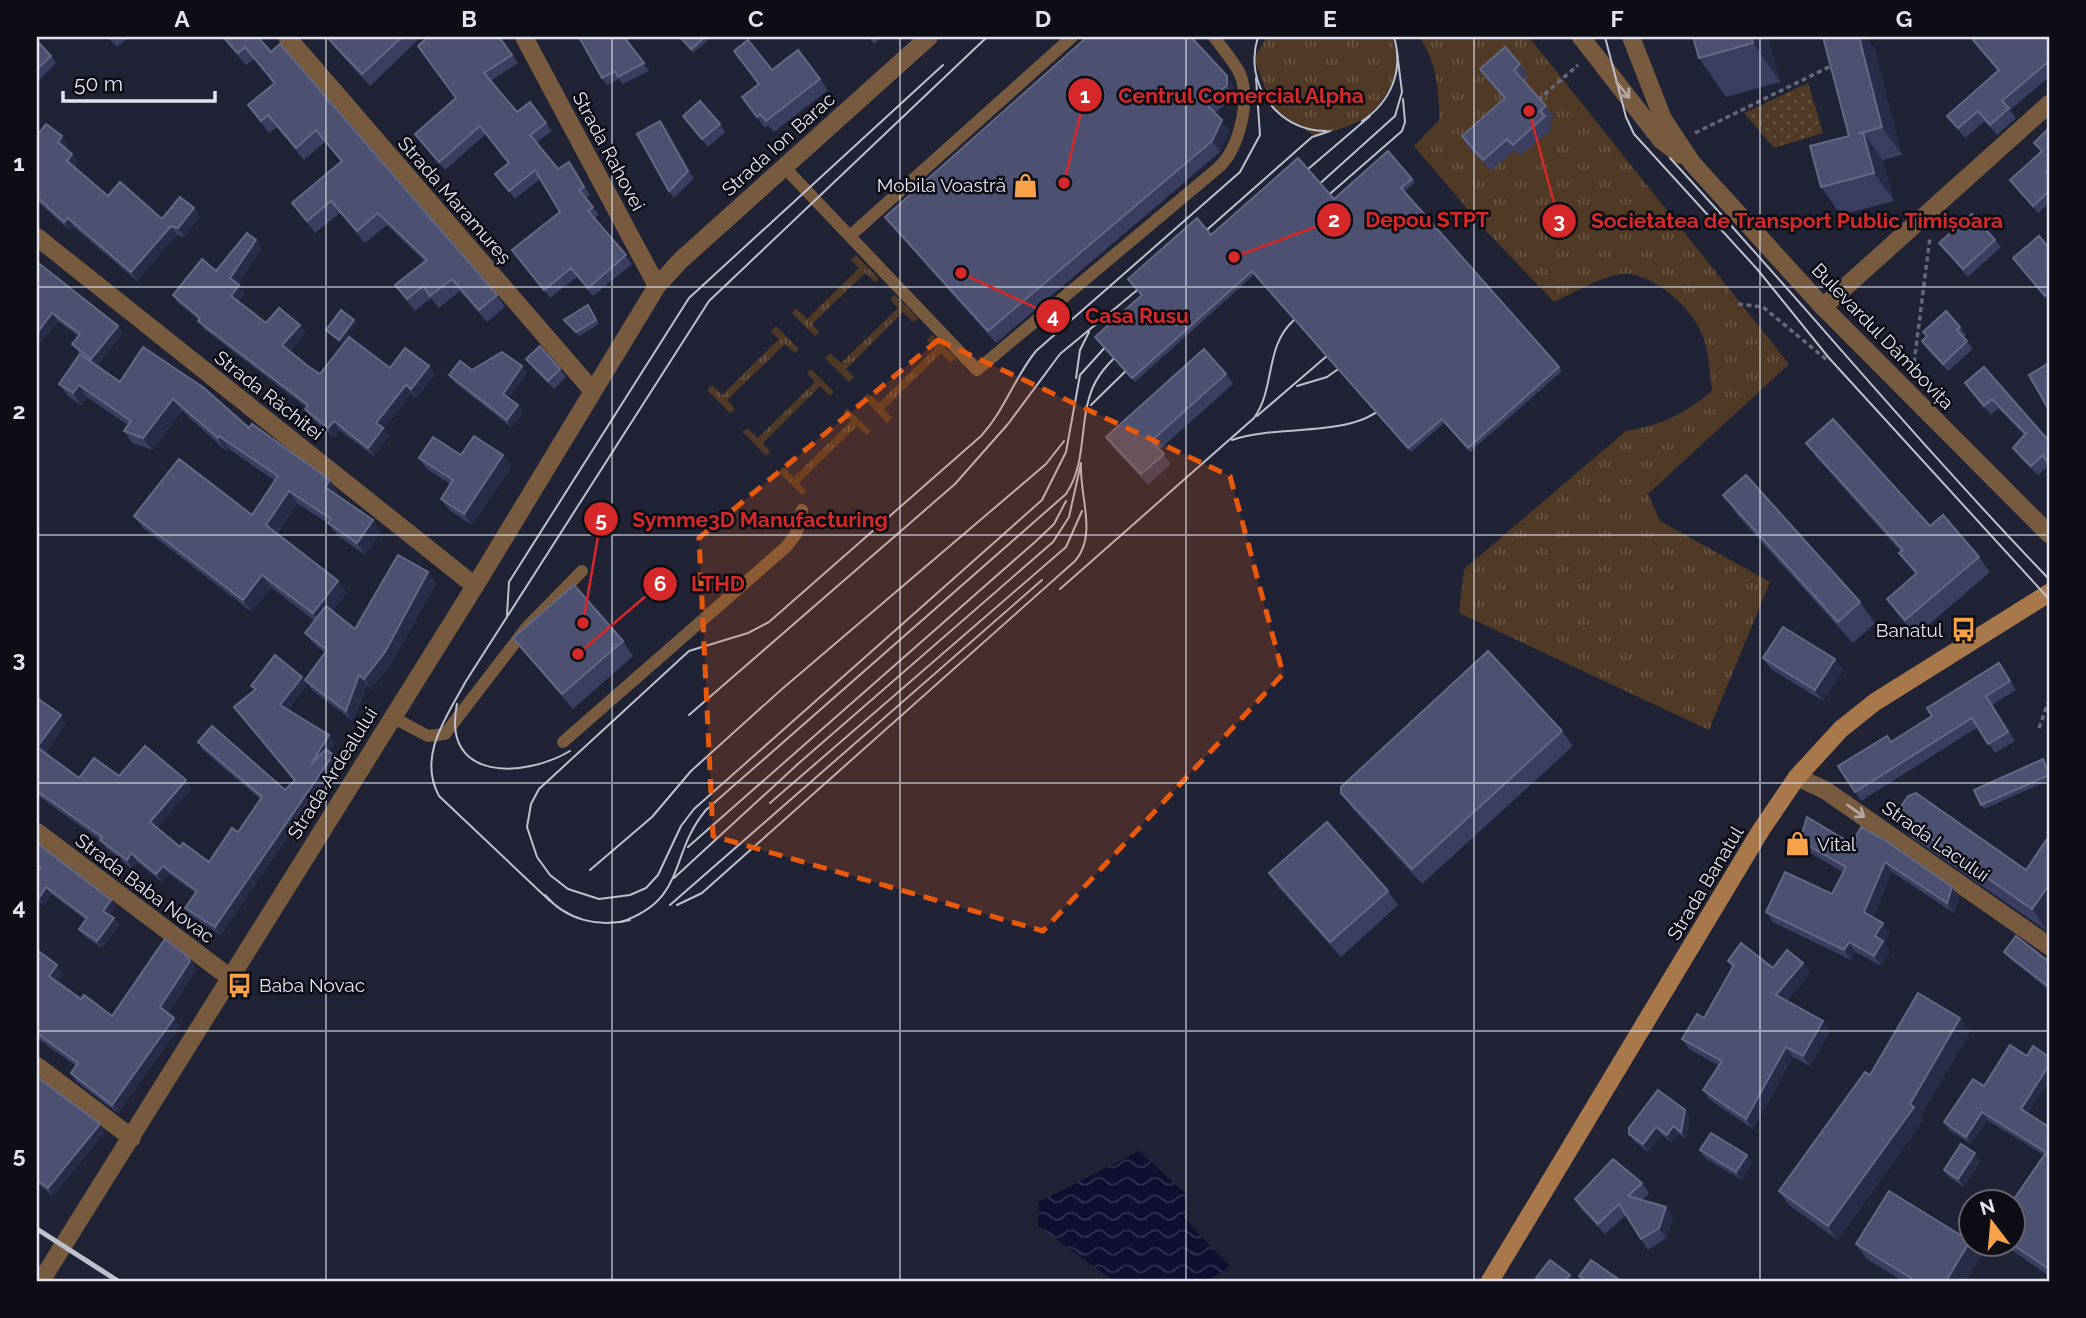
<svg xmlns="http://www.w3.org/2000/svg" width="2086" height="1318" viewBox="0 0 2086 1318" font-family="Raleway,sans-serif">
<defs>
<pattern id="grass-tufts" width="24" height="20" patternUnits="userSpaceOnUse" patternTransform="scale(1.75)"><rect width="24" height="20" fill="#513a25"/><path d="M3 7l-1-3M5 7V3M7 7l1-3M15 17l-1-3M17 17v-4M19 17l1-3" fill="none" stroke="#6a5645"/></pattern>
<pattern id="park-dots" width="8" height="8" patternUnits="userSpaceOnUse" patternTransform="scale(1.75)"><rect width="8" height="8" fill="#513a25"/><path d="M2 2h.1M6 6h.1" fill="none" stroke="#6a5645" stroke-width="1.8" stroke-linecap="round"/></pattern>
<pattern id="water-waves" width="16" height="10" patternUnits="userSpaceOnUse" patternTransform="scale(1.75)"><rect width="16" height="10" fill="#0e0f31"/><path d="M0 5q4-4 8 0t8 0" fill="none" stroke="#31324f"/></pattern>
</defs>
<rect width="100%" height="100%" fill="#202335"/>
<g fill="url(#grass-tufts)">
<path d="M1267 37H1392L1400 66C1378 116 1366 123 1315 136L1273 109 1254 58Z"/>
<path d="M1419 37H1529L1789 364 1648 494 1660 521 1770 582 1709 730 1459 613 1464 569 1626 431C1664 424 1682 415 1712 391 1710 375 1709 358 1705 342 1696 312 1662 280 1631 274 1610 271 1573 293 1554 302L1487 232 1414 146 1439 120C1440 92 1436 60 1419 37Z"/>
<polygon points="856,255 879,279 875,282 865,273 812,324 819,332 815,336 792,313 796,308 807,319 859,268 851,260"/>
<polygon points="895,295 918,318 913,322 903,312 846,369 854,377 849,382 825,358 830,353 841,363 898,308 890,299"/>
<polygon points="776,326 799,349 795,353 785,344 727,400 735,409 730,413 707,390 712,385 722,395 779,339 771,331"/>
<polygon points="932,335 956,358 951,363 941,353 884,409 892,418 887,423 863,398 868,393 879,403 935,348 927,340"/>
<polygon points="811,369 834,392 830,396 820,386 763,443 770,451 766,456 743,432 747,428 758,438 815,382 807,373"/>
<polygon points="847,408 871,431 867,435 857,426 799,483 807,491 802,495 779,472 783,467 794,477 851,421 843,413"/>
</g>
<polygon fill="url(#park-dots)" points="1808,83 1823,133 1774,148 1744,113"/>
<polygon fill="url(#water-waves)" points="1139,1151 1187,1195 1184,1218 1230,1266 1208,1281 1114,1281 1038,1226 1039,1202"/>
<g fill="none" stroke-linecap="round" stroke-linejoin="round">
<g stroke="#656878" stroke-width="3.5" stroke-dasharray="5 3.5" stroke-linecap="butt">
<polyline points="1538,100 1578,65"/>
<polyline points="1695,133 1831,66"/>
<polyline points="1738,304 1763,307 1827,360"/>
<polyline points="1913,371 1930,237"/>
<polyline points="2039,728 2049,700"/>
</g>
<g stroke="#785a3f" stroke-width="12">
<path d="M784 167 977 370 1218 168C1239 149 1251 101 1240 74 1234 61 1222 48 1214 37"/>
<polyline points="851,235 1072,37"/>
<polyline points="392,717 428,736 445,734 527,627 582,571"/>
<polyline points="563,742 786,547 796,534 802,510"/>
</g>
<g stroke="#785a3f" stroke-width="18">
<polyline points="287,37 592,390"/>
<polyline points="524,37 657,286"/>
<polyline points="37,237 475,586"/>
<polyline points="1823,307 2049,104"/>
<polyline points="1797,777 1825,790 2049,946"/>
<polyline points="37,832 229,977"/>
<polyline points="37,1066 132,1138"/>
</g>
<g stroke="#785a3f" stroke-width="18">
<polyline points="1581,37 1661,140 1681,155"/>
<polyline points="1631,37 1663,119 1692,163 1823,307 2049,534"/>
<polyline points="41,1281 475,586 657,286 681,260 929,37"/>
</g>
<polyline stroke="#a8784b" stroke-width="18" points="1490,1281 1761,830 1797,777 1841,729 1875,702 2049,593"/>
<g stroke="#bdc0cd" stroke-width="2">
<path d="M1258 37C1243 83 1277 131 1326 131"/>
<polyline points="1605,37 1626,117 1634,134 1757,269 1829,358 2049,599"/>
<path d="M1362 121C1391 102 1404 70 1394 37"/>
<path d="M1670 158C1798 297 1918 443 2049 579"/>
<polyline points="1293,182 1370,116"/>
<polyline points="1306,196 1395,116 1402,92 1397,52"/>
<polyline points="1316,206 1402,131 1405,122 1403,99"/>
<polyline points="1192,243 1312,137 1330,131"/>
<path d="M1118 333 1080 375 1066 452 1042 500 694 809 681 826 658 875 646 888 630 895 599 899 568 889 550 875 537 857 527 827 531 804 539 789 689 651 748 633 769 622 981 436C1005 410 1014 378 1036 351L1240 172 1260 135 1256 78"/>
<polyline points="1076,378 1080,350 1089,332"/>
<polyline points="1297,386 1327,377 1341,367"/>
<polyline points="1091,405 1138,359"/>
<polyline points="1257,416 1328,355"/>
<path d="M1232 440C1277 424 1350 438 1383 407"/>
<path d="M1060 589 1254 418C1276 387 1264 347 1294 320"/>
<polyline points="507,615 509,582 689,298 943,65"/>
<path d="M457 704C441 782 524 778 570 751"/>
<polyline points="689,715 955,484 1008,424 1060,354 1153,277"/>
<polyline points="770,803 1066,547 1082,511"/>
<polyline points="688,847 1035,542 1054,524 1066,501"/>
<polyline points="590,870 652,817 691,771 782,689 1046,464 1064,441"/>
<path d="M674 878 799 763 1053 542 1069 517 1081 463C1079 495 1098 535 1075 561L702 893 677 905"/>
<path d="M545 895C566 920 599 928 630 920"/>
<path d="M550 901 439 796C417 756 447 716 466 681L709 301 987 37"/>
<polyline points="670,905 1042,580"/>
<path d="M621 922C688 899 668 855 706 810L1066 494C1088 461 1078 422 1093 387 1101 369 1115 357 1129 345"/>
</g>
<polyline stroke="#bdc0cd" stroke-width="5" points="37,1229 118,1281"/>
</g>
<g fill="#3a3f62">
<polygon points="107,37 129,37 117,47"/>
<polygon points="223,37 258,37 497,295 505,307 487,322 460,291 439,308 431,298 415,311 395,285 425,262 387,225 365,243 340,213 315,233 292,203 341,162 325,142 304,160 277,127 269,133 248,105 274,84 254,59 246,65 230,47"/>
<polygon points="326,37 415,37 418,40 370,86 334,47"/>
<polygon points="499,37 518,63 491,81 517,112 530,102 552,131 536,143 558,169 569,162 590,195 586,198 599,215 595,218 632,264 593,296 577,277 550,298 512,250 560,212 540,179 515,199 495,174 508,164 486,134 445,170 415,134 456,98"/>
<polygon points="624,37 649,71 623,84 619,79 607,85 602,78"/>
<polygon points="681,37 712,37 693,53"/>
<polygon points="868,37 882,37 874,44"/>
<polygon points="1087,37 1234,87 1235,96 1215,113 1230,131 1220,152 996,343 893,228 885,217"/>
<polygon points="1693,37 1771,37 1768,38 1780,82 1726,97 1699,58"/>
<polygon points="1823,37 1866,37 1874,49 1902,155 1883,160 1894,201 1841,215 1821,187 1849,136"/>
<polygon points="2049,37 2049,77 2010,110 2016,118 1997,135 1985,121 1965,138 1947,116 1998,71 1980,50 1973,40"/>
<polygon points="37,41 51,56 56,63 37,82"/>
<polygon points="734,51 772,70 820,79 828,90 774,132 768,125 765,128 742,97 758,85"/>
<polygon points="1520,64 1528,75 1523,80 1546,106 1554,117 1549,122 1553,128 1520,156 1515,150 1491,171 1469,148 1462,136 1504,99 1488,81 1480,69"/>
<polygon points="683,116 720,124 725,132 708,147"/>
<polygon points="660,121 694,178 674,198 669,191"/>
<polygon points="2049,128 2049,203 2038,213 2010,180 2041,152 2034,143"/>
<polygon points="37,136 62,136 68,145 66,148 72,154 78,162 74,168 108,196 162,219 200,217 184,237 177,235 137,281 74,227 70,231 37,201"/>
<polygon points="1412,179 1415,182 1404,192 1562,371 1470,452 1444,423 1411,452 1254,275 1135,382 1095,337 1334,199"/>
<polygon points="256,240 262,248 238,284 245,294 239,302 266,323 300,325 306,333 290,351 309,367 320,374 390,368 435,374 417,398 411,393 384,429 389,436 374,456 339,430 334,437 310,417 305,409 306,407 204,329 199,320 178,303 173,295 216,271"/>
<polygon points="1995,240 2001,247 1968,277 1939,243"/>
<polygon points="2049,248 2049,302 2013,258"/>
<polygon points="37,262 118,326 123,333 97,366 120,382 143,347 249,428 338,492 336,495 373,520 381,532 365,555 337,535 329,524 297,503 277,534 338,581 347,593 332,611 355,629 436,583 392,663 371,689 367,685 353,721 312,690 305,680 325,653 313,643 305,633 315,621 271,587 252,612 143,528 134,516 252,515 275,481 228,448 226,451 182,411 152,450 132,443 124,431 128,425 87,397 81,405 68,396 59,384 80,354 72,344 78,336 58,321 37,347"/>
<polygon points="588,305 599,324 579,336 564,320"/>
<polygon points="1960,327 1966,335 1963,337 1973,349 1948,371 1927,349 1922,341 1927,337 1923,332"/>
<polygon points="526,359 560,369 566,377 554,389 532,367"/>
<polygon points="522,366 527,373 509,398 518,405 523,412 511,427 454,382 449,375 472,370"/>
<polygon points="1984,367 2049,465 2038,475 2019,457 2013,448 2024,435 1998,408 1991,415 1965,383"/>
<polygon points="1226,374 1233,384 1159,450 1171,464 1148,485 1113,447 1106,437"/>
<polygon points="1806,443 1930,526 1979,557 1990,572 1916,636 1898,615 1887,599 1915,574 1899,553 1901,552 1817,458"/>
<polygon points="461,455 503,455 511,467 472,525 449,510 441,499 450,484 427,469 419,458"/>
<polygon points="1723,495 1860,602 1875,623 1853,643 1738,516"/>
<polygon points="513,638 623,641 633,656 573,709 524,652"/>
<polygon points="1763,658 1835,659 1843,670 1823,701 1771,669"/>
<polygon points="1999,663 2016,690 1992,705 2015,741 1995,753 1978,727 1861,801 1855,792 1891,742 1932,716"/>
<polygon points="302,677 307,685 288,710 329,735 334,744 329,752 338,763 221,935 191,916 185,908 195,893 169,874 162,882 137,862 132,869 106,848 100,840 37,795 37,698 66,723 45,753 79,778 119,776 191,789 157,828 180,847 209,862 238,832 260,799 203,750 198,742 285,790 294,781 234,707 254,690 251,686"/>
<polygon points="1562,731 1573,746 1422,884 1352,808 1341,793"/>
<polygon points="2045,762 2049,771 2049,780 1984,809 1981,805"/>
<polygon points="1896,814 2026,870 2047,931 1910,836"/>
<polygon points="1800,841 1852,844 1959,897 1954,913 1892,872 1873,917 1890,933 1884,943 1890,951 1881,966 1856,952 1851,960 1773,922 1766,912 1832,894 1843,872 1807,851"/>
<polygon points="37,843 111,900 116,907 110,915 114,918 119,925 102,948 84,936 79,929 86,920 51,894 44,905 37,900 37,873 39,870 37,869"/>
<polygon points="1269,873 1388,891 1398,905 1341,957 1279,888"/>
<polygon points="37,950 63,974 57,982 81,999 112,1016 187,956 193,964 196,970 168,1013 180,1026 118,1113 77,1082 71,1073 76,1066 37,1038"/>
<polygon points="2004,952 2049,962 2049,990 2010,959"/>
<polygon points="1728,961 1773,968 1803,963 1810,973 1787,1001 1823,1021 1830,1031 1810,1066 1793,1057 1753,1129 1710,1100 1703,1090 1719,1066 1689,1049 1682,1039 1704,1018 1732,968"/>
<polygon points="1970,1032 1920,1116 1923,1120 1838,1240 1789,1205 1779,1191 1870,1075"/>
<polygon points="37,1077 100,1124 105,1132 53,1196 37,1183"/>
<polygon points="1984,1086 2049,1127 2049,1276 2003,1244 2012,1244 2044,1155 1987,1120 1971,1144 1949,1130 1944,1122"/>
<polygon points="1690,1118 1686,1139 1679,1134 1672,1143 1661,1134 1648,1152 1634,1141 1629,1134"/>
<polygon points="1700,1150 1747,1155 1752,1162 1742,1180 1705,1158"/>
<polygon points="1980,1161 1964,1187 1949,1177 1944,1170"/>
<polygon points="1642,1183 1649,1193 1642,1200 1673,1217 1666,1238 1648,1250 1626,1215 1605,1234 1582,1210 1575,1199"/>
<polygon points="1856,1244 1973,1244 1981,1256 1966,1281 1903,1281 1867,1259"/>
</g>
<g fill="#282c49">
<polygon points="1751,37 1767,37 1768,38 1780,82 1753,43"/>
<polygon points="1859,37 1866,37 1874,49 1902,155 1882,127"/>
<polygon points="1227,76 1234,87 1235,96 1227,85"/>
<polygon points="1222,120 1230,131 1220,152 1212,141"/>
<polygon points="660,121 666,128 694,178 688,171"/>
<polygon points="1863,132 1883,160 1894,201 1874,173"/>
<polygon points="62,136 68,145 64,151 58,142"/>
<polygon points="72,154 78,162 73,170 67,161"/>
<polygon points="194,208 200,217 184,237 178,228"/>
<polygon points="68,218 74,227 70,231 64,222"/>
<polygon points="171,226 177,235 137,281 131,272"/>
<polygon points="256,240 262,248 236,287 230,278"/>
<polygon points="239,285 245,294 237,305 231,296"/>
<polygon points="52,313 58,321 37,347 37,333"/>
<polygon points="354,320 357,324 341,344 339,340"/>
<polygon points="300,325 306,333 288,353 282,345"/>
<polygon points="118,326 123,333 96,367 91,359"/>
<polygon points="429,366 435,374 417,398 411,389"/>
<polygon points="522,366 527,373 508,400 503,394"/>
<polygon points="79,385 87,397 81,405 73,393"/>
<polygon points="406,385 411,393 384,429 389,436 374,456 368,448 376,423"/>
<polygon points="173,399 182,411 152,450 143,438"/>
<polygon points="518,405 523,412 511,427 507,420"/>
<polygon points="334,421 339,430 334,437 328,428"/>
<polygon points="219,436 228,448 226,451 218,438"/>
<polygon points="503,455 511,467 472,525 464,514"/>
<polygon points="330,480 338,492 334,499 325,487"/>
<polygon points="289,491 297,503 274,537 266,525"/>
<polygon points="373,520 381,532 365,555 357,543"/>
<polygon points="428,572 436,583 392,663 371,689 364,679"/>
<polygon points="262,575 271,587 252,612 243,600"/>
<polygon points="338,581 347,593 322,625 313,613"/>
<polygon points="1835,659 1843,670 1823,701 1815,690"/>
<polygon points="359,675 367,685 353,721 346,711"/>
<polygon points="302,677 307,685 286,713 280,705"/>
<polygon points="61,715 66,723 43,755 37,747"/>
<polygon points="329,735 334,744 316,773 311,764"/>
<polygon points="333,755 338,763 221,935 215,927"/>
<polygon points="186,780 191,789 156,830 150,822"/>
<polygon points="131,853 137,862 132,869 127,860"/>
<polygon points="1885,862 1892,872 1871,922 1864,912"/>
<polygon points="163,866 169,874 162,882 156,874"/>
<polygon points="2049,885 2049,928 2047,931 2032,909"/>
<polygon points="46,887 51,894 44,905 39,898"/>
<polygon points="1952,887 1959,897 1954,913 1947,903"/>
<polygon points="111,900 116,907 108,918 103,911"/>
<polygon points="114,918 119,925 102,948 97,941"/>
<polygon points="1883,923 1890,933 1884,943 1890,951 1881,966 1874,956 1875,936"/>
<polygon points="1849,942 1856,952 1851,960 1844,950"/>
<polygon points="187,956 196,970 166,1016 160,1007"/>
<polygon points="1803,963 1810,973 1783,1005 1776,995"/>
<polygon points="57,965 63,974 55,985 49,976"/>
<polygon points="174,1018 180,1026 118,1113 112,1105"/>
<polygon points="1960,1018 1970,1032 1920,1116 1923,1120 1838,1240 1828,1226 1910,1104"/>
<polygon points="1823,1021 1830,1031 1810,1066 1803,1056"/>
<polygon points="1786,1047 1793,1057 1753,1129 1746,1119"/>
<polygon points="2049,1065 2049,1081 2026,1117 2021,1109"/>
<polygon points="1685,1110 1690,1118 1686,1139 1681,1132"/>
<polygon points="1982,1112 1987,1120 1971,1144 1966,1137"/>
<polygon points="100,1124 105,1132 53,1196 48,1188"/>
<polygon points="1673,1126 1679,1134 1672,1143 1667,1135"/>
<polygon points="1656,1127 1661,1134 1648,1152 1643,1144"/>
<polygon points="1975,1153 1980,1161 1964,1187 1958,1179"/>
<polygon points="1747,1155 1752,1162 1742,1180 1736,1172"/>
<polygon points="1666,1207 1673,1217 1666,1238 1659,1228"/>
<polygon points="1970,1242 1970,1244 1973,1244 1981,1256 1966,1281 1946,1281"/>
<polygon points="1570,1275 1575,1281 1565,1281"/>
</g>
<g fill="#4c5071" stroke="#636885" stroke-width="2">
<polygon points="223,37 258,37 271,52 280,44 497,295 479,310 452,279 430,296 423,286 407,299 395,285 427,260 378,213 357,231 331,201 307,221 292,203 342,161 316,130 296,148 268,115 261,121 248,105 275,83 245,47 238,53"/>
<polygon points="327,37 402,37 362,74"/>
<polygon points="428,37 499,37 512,55 484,73 517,112 530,102 546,123 530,135 558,169 569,162 584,187 579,190 593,207 588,211 626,255 588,288 571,268 544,290 512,250 560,212 535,170 509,191 495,174 509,163 480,126 439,162 415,134 456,98 418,46"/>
<polygon points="579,37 624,37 644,63 618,77 615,71 602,78"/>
<polygon points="680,37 705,37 691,49"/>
<polygon points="1087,37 1191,37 1227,76 1227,85 1205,103 1222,120 1212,141 988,331 885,217"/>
<polygon points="1693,37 1751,37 1753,43 1699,58"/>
<polygon points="1823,37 1859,37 1882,127 1858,134 1863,132 1874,173 1821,187 1810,146 1849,136"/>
<polygon points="1977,37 2049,37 2049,61 2002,101 2009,108 1990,125 1978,111 1958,128 1947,116 1999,70 1973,40"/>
<polygon points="748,40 772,70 798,50 820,79 766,121 760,114 757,117 742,97 759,84 734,51"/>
<polygon points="37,41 51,56 37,69"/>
<polygon points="1505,47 1520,64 1514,70 1546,106 1540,111 1545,116 1513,145 1507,139 1483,160 1462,136 1505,98 1480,69"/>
<polygon points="700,101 720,124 702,139 683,116"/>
<polygon points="660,121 688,171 669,191 637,134"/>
<polygon points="46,124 62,136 58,142 72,154 67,161 108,196 120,182 162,219 180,197 194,208 178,228 171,226 131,272 68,218 64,222 37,197 37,136"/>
<polygon points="2049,128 2049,170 2046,172 2049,176 2049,191 2033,206 2010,180 2042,151 2034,143"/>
<polygon points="1388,151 1412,179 1401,188 1559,367 1468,448 1442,419 1408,448 1252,271 1132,378 1095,337 1142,295 1128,279 1197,218 1211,235 1298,158 1334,199"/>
<polygon points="1972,214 1995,240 1963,269 1939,243"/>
<polygon points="247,233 256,240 230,278 239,285 231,296 266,323 279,308 300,325 282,345 309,367 320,374 349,337 390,368 405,348 429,366 411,389 406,385 376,423 383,428 368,448 334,421 328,428 305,409 308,405 198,321 200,318 173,295 202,259 216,271"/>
<polygon points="2039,236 2049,248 2049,292 2045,296 2013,258"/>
<polygon points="37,262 118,326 91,359 72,344 80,334 52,313 37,333"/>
<polygon points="588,305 596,320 576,332 564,320"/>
<polygon points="341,310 354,320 339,340 326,330"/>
<polygon points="1946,311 1960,327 1957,330 1967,341 1943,364 1922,341 1927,336 1923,332"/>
<polygon points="540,346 560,369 548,381 526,359"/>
<polygon points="143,347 204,388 249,428 252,424 330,480 325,487 373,520 357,543 328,523 331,519 289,491 266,525 338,581 313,613 262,575 243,600 134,516 179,459 252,515 278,476 219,436 218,438 173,399 143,438 124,431 131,421 79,385 73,393 59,384 80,354 120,382"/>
<polygon points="1204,349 1226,374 1151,441 1164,454 1141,474 1106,437"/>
<polygon points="502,352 522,366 503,394 518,405 507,420 449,375 460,361 472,370"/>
<polygon points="2049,363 2049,396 2048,396 2049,397 2049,410 2029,375"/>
<polygon points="1984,367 2049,441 2049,466 2043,455 2031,466 2013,448 2027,432 2025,433 1992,399 1984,406 1965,383"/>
<polygon points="1833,419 1930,526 1943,515 1979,557 1905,620 1887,599 1917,573 1899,553 1903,550 1806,443"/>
<polygon points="474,436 503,455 464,514 441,499 453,480 419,458 433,437 461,455"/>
<polygon points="1746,475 1860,602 1838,622 1723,495"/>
<polygon points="398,555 428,572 385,652 364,679 359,675 346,711 305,680 327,650 305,633 326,606 355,629"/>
<polygon points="574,585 623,641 562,694 513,638"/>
<polygon points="1783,627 1835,659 1815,690 1763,658"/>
<polygon points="1488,651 1562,731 1412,869 1341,793 1341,787"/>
<polygon points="275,655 302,677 280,705 329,735 311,764 326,749 333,755 215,927 185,908 197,891 163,866 156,874 131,853 127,860 100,840 102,837 37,791 37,698 61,715 37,747 79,778 94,758 119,776 145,746 186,780 150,822 180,847 183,843 209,862 232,828 238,832 262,797 198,742 212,726 285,790 295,780 234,707 256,689 251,686"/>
<polygon points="1999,663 2010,681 1986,696 2008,732 1988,744 1972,718 1855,792 1838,766 1887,736 1891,742 1932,716 1927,708"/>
<polygon points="2043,759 2049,775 1981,805 1974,790"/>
<polygon points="1916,793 2026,870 2049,836 2049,885 2032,909 1896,814 1908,796"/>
<polygon points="1807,817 1852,844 1861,827 1886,841 1952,887 1947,903 1885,862 1864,912 1883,923 1875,936 1883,941 1874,956 1849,942 1844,950 1766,912 1785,872 1832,894 1846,867 1800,841"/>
<polygon points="1327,822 1388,891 1330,942 1269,873"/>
<polygon points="37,843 111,900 103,911 114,918 97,941 79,929 87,918 46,887 39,898 37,896 37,873 41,867 37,865"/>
<polygon points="2016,936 2049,962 2049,987 2004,952"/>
<polygon points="165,939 187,956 190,961 160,1007 174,1018 112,1105 71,1073 78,1063 37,1033 37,950 57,965 49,976 81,999 84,995 112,1016"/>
<polygon points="1741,943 1773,968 1787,950 1803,963 1776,995 1823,1021 1803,1056 1786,1047 1746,1119 1703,1090 1722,1061 1682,1039 1697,1014 1704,1018 1734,965 1728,961"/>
<polygon points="1918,993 1960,1018 1910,1104 1914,1107 1828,1226 1779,1191 1865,1072 1870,1075"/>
<polygon points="2010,1045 2027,1056 2033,1046 2049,1057 2049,1065 2021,1109 2049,1127 2049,1154 1982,1112 1966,1137 1944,1122 1973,1079 1984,1086"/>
<polygon points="37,1077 100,1124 48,1188 37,1180"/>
<polygon points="1658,1090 1685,1110 1681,1132 1673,1126 1667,1135 1656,1127 1643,1144 1629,1134 1629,1128"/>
<polygon points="1711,1133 1747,1155 1736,1172 1700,1150"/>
<polygon points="1961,1144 1975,1153 1958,1179 1944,1170"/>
<polygon points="2045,1154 2049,1156 2049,1269 2012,1244 2012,1202"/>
<polygon points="1613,1159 1642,1183 1628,1196 1666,1207 1659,1228 1641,1239 1619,1204 1598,1224 1575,1199"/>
<polygon points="1889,1191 1970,1241 1946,1281 1916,1281 1856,1244"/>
<polygon points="1550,1260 1570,1275 1565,1281 1540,1281 1536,1278"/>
<polygon points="1591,1260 1621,1281 1586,1281 1579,1276"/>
</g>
<defs><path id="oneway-shaft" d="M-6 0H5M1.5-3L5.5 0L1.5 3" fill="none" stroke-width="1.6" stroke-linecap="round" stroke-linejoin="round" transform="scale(1.75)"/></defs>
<g stroke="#b2a6a1">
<use href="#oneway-shaft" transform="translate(1623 90) rotate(51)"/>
<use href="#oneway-shaft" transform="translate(1856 811) rotate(35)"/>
</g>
<path fill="#e8590c" fill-opacity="0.2" stroke="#e8590c" stroke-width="5" stroke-dasharray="14 9" stroke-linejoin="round" d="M938 340 1230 476 1283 674 1043 931 713 836 699 538Z"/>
<path fill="none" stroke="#e2e5f1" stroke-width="2" stroke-opacity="0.55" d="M326 37V1281M612 37V1281M900 37V1281M1186 37V1281M1474 37V1281M1760 37V1281M37 287H2049M37 535H2049M37 783H2049M37 1031H2049"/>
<defs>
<symbol id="shop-bare" viewBox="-9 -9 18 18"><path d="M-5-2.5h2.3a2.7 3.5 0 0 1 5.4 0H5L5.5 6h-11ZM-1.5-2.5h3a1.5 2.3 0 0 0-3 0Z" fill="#f7a149" stroke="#0c0d15" stroke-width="2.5" paint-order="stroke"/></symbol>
<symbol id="bus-bare" viewBox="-9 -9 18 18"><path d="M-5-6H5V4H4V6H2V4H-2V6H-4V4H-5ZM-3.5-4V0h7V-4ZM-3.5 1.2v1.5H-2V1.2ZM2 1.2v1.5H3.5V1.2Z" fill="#f7a149" stroke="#0c0d15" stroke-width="2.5" paint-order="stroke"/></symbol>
</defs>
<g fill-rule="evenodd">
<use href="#shop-bare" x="1008" y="168" width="35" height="35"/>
<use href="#bus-bare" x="1946" y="612" width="35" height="35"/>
<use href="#shop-bare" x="1780" y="826" width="35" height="35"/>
<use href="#bus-bare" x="222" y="968" width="35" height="35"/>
</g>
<g text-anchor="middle" stroke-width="5" stroke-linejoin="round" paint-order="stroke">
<g font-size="19" fill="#e2e5f1" stroke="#0c0d15">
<text transform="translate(778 144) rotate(-42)" y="7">Strada Ion Barac</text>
<text transform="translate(609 151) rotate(62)" y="7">Strada Rahovei</text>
<text transform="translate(455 200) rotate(49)" y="7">Strada Maramureș</text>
<text transform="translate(1883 336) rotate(46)" y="7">Bulevardul Dâmbovița</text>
<text transform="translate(269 395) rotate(38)" y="7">Strada Răchitei</text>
<text transform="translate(332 773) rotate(-58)" y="7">Strada Ardealului</text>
<text transform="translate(1936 841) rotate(35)" y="7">Strada Lacului</text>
<text transform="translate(1705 883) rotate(-59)" y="7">Strada Banatul</text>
<text transform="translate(145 888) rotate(37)" y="7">Strada Baba Novac</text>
</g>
<g font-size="19" fill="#e2e5f1" stroke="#0c0d15" text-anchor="end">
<text x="1006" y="192">Mobila Voastră</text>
<text x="1943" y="637">Banatul</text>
<text x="1817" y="851" text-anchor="start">Vital</text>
<text x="259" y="992" text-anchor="start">Baba Novac</text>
</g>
</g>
<path fill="none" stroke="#d62828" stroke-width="2.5" d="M1064 183L1085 95M1234 257L1334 220M1529 111L1559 221M961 273L1053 316M583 623L601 519M578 654L660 584"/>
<g fill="#d62828" stroke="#0c0d15" stroke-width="2.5">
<circle cx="1064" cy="183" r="7"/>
<circle cx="1234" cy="257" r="7"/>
<circle cx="1529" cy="111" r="7"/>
<circle cx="961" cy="273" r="7"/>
<circle cx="583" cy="623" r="7"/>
<circle cx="578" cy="654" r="7"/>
<circle cx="1085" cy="95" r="18"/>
<circle cx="1334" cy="220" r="18"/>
<circle cx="1559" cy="221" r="18"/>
<circle cx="1053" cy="316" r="18"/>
<circle cx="601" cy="519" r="18"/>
<circle cx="660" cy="584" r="18"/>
</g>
<g font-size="21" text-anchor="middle" font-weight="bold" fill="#fff">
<text x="1085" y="103">1</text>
<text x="1334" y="227">2</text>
<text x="1559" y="228">3</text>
<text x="1053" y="323">4</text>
<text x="601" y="527">5</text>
<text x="660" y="591">6</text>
</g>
<g font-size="21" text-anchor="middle" font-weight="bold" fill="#d62828" stroke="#0c0d15" stroke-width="5" stroke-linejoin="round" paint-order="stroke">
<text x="1241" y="103">Centrul Comercial Alpha</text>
<text x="1427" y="227">Depou STPT</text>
<text x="1797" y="228">Societatea de Transport Public Timișoara</text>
<text x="1137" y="323">Casa Rusu</text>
<text x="760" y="527">Symme3D Manufacturing</text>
<text x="718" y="591">LTHD</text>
</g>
<rect width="2086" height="1318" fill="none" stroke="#0c0d15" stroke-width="77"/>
<g transform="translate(1992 1223) rotate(344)"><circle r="33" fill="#0c0d15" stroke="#62636d" stroke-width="2"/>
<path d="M0-5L12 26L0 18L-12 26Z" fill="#f7a149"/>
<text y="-10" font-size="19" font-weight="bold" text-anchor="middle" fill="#e2e5f1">N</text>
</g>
<path d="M63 91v10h152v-10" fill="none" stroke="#e2e5f1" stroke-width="3.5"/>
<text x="74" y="91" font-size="21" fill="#e2e5f1" stroke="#0c0d15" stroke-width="5" paint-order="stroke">50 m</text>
<rect x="38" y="38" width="2010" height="1242" fill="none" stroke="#e2e5f1" stroke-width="2.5"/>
<g font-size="23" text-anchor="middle" font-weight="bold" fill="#e2e5f1">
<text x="182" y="27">A</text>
<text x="469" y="27">B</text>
<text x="756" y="27">C</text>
<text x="1043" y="27">D</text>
<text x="1330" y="27">E</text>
<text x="1617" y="27">F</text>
<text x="1904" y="27">G</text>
<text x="19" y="171">1</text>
<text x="19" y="419">2</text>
<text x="19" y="667">3</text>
<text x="19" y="915">4</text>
<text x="19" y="1163">5</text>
</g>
</svg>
